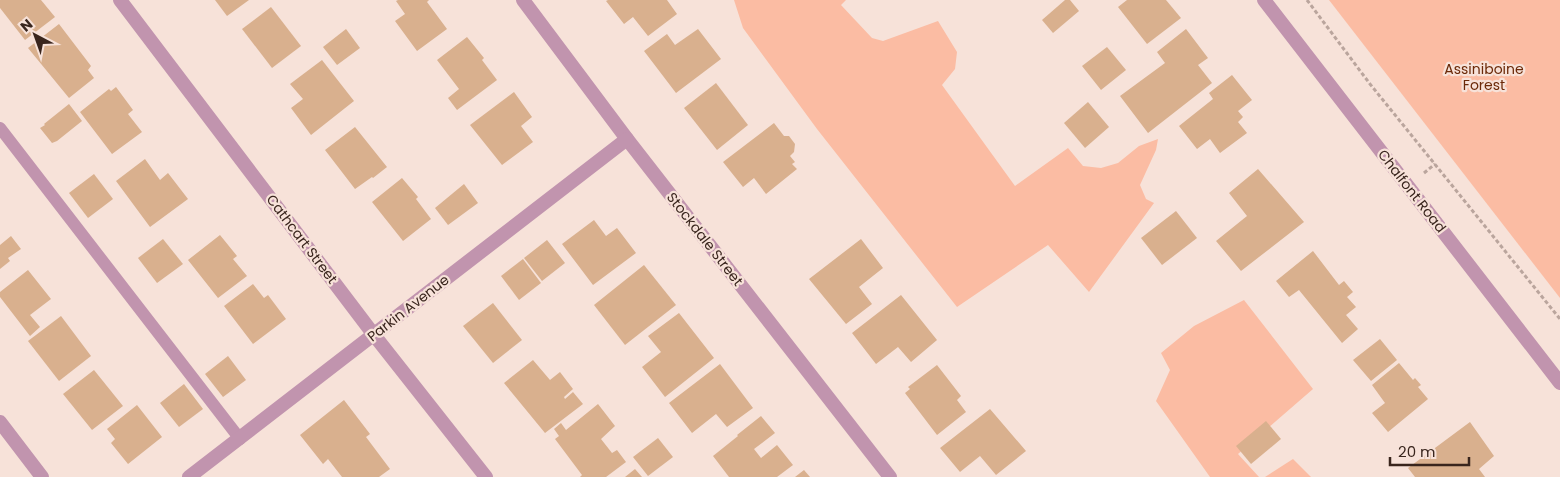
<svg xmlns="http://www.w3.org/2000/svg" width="1560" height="477" viewBox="0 0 1560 477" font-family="Poppins,sans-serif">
<rect width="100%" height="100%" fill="#f7e2d9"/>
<g fill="#fbbca3">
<polygon points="734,0 846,0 841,5 872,38 883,41 938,21 957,52 955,69 942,85 1015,186 1068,148 1083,166 1101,168 1118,163 1139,146 1158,139 1156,150 1140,185 1146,199 1154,203 1089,292 1048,245 957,307 817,129 743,28"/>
<polygon points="1329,0 1560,0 1560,298"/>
<polygon points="1244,300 1313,389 1238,454 1259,477 1210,477 1156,401 1170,370 1161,353 1194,326"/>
<polygon points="1293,459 1311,477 1265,477"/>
</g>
<g fill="#d9b08e">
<polygon points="0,0 41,0 55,17 25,40 0,8"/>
<polygon points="215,0 249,0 227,16"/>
<polygon points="398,0 429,0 427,2 447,29 417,51 395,21 405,14 396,1"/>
<polygon points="608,0 667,0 677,14 648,36 633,17 624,24 606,1"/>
<polygon points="1065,0 1070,0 1079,11 1053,33 1042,20"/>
<polygon points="1127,0 1166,0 1181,18 1147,44 1118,7"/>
<polygon points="271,7 301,46 272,68 242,29"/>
<polygon points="59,24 91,66 88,70 94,78 69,98 28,48"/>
<polygon points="346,29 360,48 337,65 323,47"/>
<polygon points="698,29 721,59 676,93 644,51 667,34 675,45"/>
<polygon points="1186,29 1208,58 1198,65 1212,83 1148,133 1120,96 1165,63 1157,52"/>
<polygon points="467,37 484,58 482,60 497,80 457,110 448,98 459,89 437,60"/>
<polygon points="1107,47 1126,70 1101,90 1082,66"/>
<polygon points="322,60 354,101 311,135 291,108 303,99 290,84"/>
<polygon points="1232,75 1252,100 1238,111 1243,117 1238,122 1247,133 1220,153 1210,139 1197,149 1179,126 1213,99 1209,93"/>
<polygon points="716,83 748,125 717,150 684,108"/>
<polygon points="116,87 133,110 128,114 142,132 112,154 80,112 109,89 111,91"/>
<polygon points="514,92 532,117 521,126 533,142 502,165 470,125"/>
<polygon points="1088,102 1109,127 1085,148 1064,123"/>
<polygon points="69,104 82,121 57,141 52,143 40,128 45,125 44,124"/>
<polygon points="774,123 784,136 789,136 795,144 794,152 790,156 795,162 792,164 797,169 766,194 754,178 743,187 723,162"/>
<polygon points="355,127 387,167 373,178 372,177 355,189 325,150"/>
<polygon points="145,159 160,180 168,173 188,199 150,227 116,181"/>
<polygon points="1258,169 1304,222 1241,271 1216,241 1247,216 1229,193"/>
<polygon points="94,174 113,199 88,218 69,193"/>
<polygon points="402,178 418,197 416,199 431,219 403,241 372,202"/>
<polygon points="464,184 478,203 448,225 435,208"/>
<polygon points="1176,211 1197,238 1162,265 1141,238"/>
<polygon points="594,220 606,236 617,228 636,253 593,285 562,244"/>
<polygon points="220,235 237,256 233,259 247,276 218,298 188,260"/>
<polygon points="11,236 21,249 8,258 10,261 0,269 0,245"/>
<polygon points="163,239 183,264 157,283 138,258"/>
<polygon points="861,239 883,268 859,287 872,304 846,324 809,279"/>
<polygon points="547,240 565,263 542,281 524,258"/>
<polygon points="1313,251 1339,285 1344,281 1353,292 1347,297 1356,307 1346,315 1358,329 1342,343 1299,290 1289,297 1276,281"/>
<polygon points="523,259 541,283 519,300 501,276"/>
<polygon points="644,265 676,305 625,345 594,305"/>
<polygon points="28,270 51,299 30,315 40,327 30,336 0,297 0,292"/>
<polygon points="253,284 264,298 268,295 286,319 253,344 224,306"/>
<polygon points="901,295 937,340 911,362 898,347 876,364 852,333"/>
<polygon points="493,303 522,340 493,363 463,326"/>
<polygon points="679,313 714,358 665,397 642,367 661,352 648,336"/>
<polygon points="61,316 91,356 59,381 28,341"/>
<polygon points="1380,339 1397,360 1371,381 1353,360"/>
<polygon points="228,356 246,380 223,397 205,374"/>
<polygon points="533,360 550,380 560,372 573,389 564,397 565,399 573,392 583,404 545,433 504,383"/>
<polygon points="1399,363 1413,380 1415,378 1421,385 1418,387 1428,399 1388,432 1372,413 1385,403 1372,385"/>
<polygon points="720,364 753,408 727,427 716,414 692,433 669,403"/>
<polygon points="937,365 961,396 957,400 966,412 937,435 905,393 910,389 908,387"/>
<polygon points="94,370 123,406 92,430 63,394"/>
<polygon points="184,384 203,409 179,427 160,403"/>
<polygon points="344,400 370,434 366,437 390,469 379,477 342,477 328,459 323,464 300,435"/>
<polygon points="598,404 615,426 601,439 612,453 617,450 626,462 606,477 580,477 582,475 555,439 559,436 554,429 561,423 566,430"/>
<polygon points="137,405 162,437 128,464 111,443 115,439 107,429"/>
<polygon points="990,409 1026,451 996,475 980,456 960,472 940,448"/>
<polygon points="761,416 775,433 754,449 761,458 777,445 793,465 777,477 729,477 713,456 738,436 737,435"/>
<polygon points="1266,421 1281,439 1251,464 1236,446"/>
<polygon points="1470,422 1494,456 1479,469 1485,477 1415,477 1408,468"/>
<polygon points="658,438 673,457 648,476 633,457"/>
<polygon points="635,469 642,477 625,477"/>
<polygon points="804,470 810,477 795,477"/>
</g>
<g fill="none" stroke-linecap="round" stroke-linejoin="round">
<g stroke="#baa59d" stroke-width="3" stroke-dasharray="4 2.5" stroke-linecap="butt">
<polyline points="1307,0 1370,84 1560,319"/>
<polyline points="1424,173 1435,164"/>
</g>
<polyline stroke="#c194ae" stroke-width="12" points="0,128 240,439"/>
<g stroke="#c194ae" stroke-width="14">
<polyline points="120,0 374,335 486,477"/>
<polyline points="523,0 627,139 890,477"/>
<polyline points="1264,0 1560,383"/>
<polyline points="0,422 42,477"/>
<polyline points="189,477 627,139"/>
</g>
</g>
<g text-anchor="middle" stroke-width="4.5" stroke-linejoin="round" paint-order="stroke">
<g font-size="14" fill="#6c2a09" stroke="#f7e2d9">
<text x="1484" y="74">Assiniboine<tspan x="1484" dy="16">Forest</tspan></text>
</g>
<g font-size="14" fill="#39251d" stroke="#f7e2d9">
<text transform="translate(1412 191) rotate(52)" y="5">Chalfont Road</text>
<text transform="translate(302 239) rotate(53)" y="5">Cathcart Street</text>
<text transform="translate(705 239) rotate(52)" y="5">Stockdale Street</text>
<text transform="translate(408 308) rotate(-38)" y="5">Parkin Avenue</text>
</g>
</g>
<g transform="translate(35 35) rotate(319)" stroke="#f7e2d9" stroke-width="4" paint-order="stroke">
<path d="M0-4L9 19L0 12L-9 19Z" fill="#39251d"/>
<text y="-8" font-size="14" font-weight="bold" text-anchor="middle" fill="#39251d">N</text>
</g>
<path d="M1390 457v8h79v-8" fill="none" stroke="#39251d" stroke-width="2.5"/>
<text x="1398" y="457" font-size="15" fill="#39251d" stroke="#f7e2d9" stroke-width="4" paint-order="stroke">20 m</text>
</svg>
